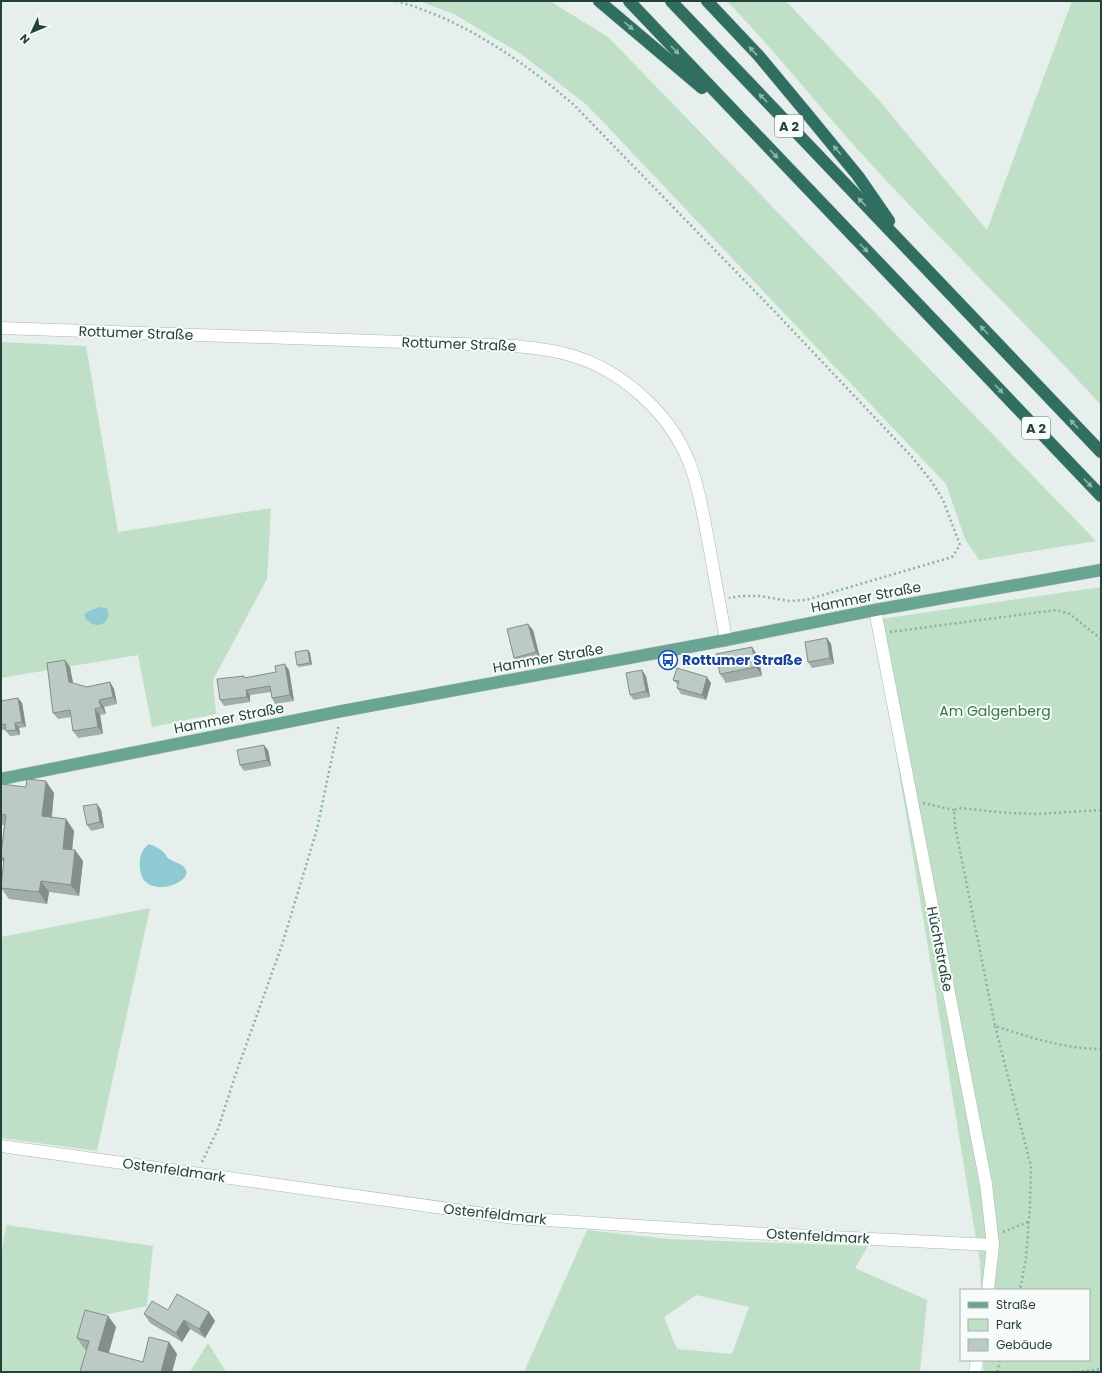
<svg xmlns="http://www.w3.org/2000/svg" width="1102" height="1373" viewBox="0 0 1102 1373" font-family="Poppins,sans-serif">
<rect width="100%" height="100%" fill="#e6efeb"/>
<g fill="#bfe0c7" fill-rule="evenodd">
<polygon points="419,1 550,1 608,37 1096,541 979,560 965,539 946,484 587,105 521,54 454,14"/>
<path d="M727 1H786L878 99 987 230 1072 1H1101V405C1026 323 946 246 871 164 822 111 777 53 727 1Z"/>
<polygon points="1,342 86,346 118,532 271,508 267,579 213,680 216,714 152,727 138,655 1,678"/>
<polygon points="1101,587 1101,1372 984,1372 983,1360 1089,1360 1089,1290 981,1290 980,1263 874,620"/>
<polygon points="150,908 97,1151 1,1138 1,937"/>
<polygon points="6,1225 153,1246 147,1306 88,1318 82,1372 1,1372 1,1257"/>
<path d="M587 1230 667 1239 868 1246 855 1268 927 1300 920 1372H524ZM696 1295 749 1307 732 1354 677 1349 664 1317Z"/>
<polygon points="208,1343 226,1372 190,1372"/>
</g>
<g fill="#8ecad4">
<path d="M99 607 107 608C114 624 92 633 84 615L87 612Z"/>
<path d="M149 844C155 846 161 849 165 854 167 856 166 857 168 858 173 862 184 864 186 870 192 884 142 901 140 868 139 858 141 850 149 844Z"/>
</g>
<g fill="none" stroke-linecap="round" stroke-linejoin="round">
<defs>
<g id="minor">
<path d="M1 328 515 346C532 348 549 349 566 354 618 367 669 411 689 462 700 490 704 521 710 550 715 580 721 610 726 640"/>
<polyline points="875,610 986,1184 993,1245 988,1290"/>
<polyline points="1,1146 514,1218 750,1233 993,1245"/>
<polyline points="975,1372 977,1360"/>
</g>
<polyline id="major" points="1,779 342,711 726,640 875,610 1101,570"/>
<g id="highway">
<polyline points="599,1 702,88"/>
<polyline points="629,1 1101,496"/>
<polyline points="671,1 1101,452"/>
<polyline points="707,1 759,56 808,115 858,176 889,221"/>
</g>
</defs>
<use href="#minor" stroke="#a8b8b2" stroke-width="13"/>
<use href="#major" stroke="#c2cac8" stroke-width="13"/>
<use href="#highway" stroke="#c2cac8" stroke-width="13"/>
<g stroke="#86b3a4" stroke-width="2.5" stroke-dasharray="2 3" stroke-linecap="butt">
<path d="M396 1C462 19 522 60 574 105L776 313 912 457 932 482 943 500 960 545 952 557 806 600 789 601 760 596H741L729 598"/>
<polyline points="890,632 1056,610 1070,614 1101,639"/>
<polyline points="923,803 954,810"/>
<path d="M1101 810 1038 814 1009 813 959 808 954 810 955 826 995 1026C1029 1037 1064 1049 1101 1049"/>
<polyline points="995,1026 1031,1166 1030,1207 1026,1258 1020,1290"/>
<polyline points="202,1162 218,1129 235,1076 282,945 317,829 339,724"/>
<polyline points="1003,1232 1028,1222"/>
<polyline points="997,1372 1000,1360"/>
<polyline points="1077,1372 1101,1369"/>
</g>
<use href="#minor" stroke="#fff" stroke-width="12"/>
<use href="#major" stroke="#6aa594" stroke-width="12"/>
<use href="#highway" stroke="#2f6e60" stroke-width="12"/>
</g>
<g fill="#a1aea9">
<polygon points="533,630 540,658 518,663 514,658"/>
<polygon points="827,638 831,644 834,664 812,668 808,662"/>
<polygon points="308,650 310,653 312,665 299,667 297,665"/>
<polygon points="758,656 762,676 726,683 720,674"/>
<polygon points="70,667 73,683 87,687 110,682 114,689 117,704 104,707 106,714 100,715 103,734 78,738 73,731 71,717 58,719 53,713"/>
<polygon points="289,670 294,701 275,704 272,698 271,692 250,695 250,702 224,706 220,700 245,678"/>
<polygon points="646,676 650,697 634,700 630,695"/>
<polygon points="673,680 711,683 706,700 681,694 677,688 678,685"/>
<polygon points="1,698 3,701 18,698 22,703 26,727 19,728 20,735 10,736 6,731 6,730 1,730"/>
<polygon points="268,750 271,766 244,771 240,765"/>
<polygon points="1,784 54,793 52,818 66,819 74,831 72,850 75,850 83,861 79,896 49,892 47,904 9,899 1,888 4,863 1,859 1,854 4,825 1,825"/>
<polygon points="97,804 101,810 104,828 91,831 87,825"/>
<polygon points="168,1310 209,1312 215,1321 205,1338 190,1329 182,1342 150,1323 144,1314"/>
<polygon points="108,1316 116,1327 109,1353 143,1362 169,1342 177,1354 172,1372 80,1372 86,1350 85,1350 77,1338"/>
</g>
<g fill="#838d89">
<polygon points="528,624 533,630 540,658 536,652"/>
<polygon points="827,638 831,644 834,664 830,658"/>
<polygon points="752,647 758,656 762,676 756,667"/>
<polygon points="308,650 310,653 312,665 310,663"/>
<polygon points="65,660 70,667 74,689 69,682"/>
<polygon points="285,664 289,670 294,701 290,695"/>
<polygon points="642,670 646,676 650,697 646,691"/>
<polygon points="707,677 711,683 706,700 702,695"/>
<polygon points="110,682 114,689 117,704 113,697"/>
<polygon points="246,690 250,695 250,702 247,697"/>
<polygon points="18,698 22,703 26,727 22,722"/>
<polygon points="99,700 104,707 106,714 101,707"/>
<polygon points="95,709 100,715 103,734 98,727"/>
<polygon points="15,723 19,728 20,735 16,730"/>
<polygon points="264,745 268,750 271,766 267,760"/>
<polygon points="46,781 54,793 50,828 42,816"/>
<polygon points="97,804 101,810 104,828 100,822"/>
<polygon points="66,819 74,831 71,860 63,849"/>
<polygon points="75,850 83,861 79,896 71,885"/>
<polygon points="41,881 49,892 47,904 39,892"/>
<polygon points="209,1312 215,1321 205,1338 199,1329"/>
<polygon points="108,1316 116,1327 106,1361 98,1350"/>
<polygon points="184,1320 190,1329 182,1342 176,1333"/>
<polygon points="169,1342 177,1354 172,1372 161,1372"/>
</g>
<g fill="#bbcac4" stroke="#838d89">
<polygon points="528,624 536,652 514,658 507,629"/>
<polygon points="827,638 830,658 808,662 805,642"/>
<polygon points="752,647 756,667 720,674 716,654"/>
<polygon points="308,650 310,663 297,665 295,652"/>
<polygon points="65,660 69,682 87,687 110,682 113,697 99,700 101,707 95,709 98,727 73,731 70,710 53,713 47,663"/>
<polygon points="285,664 290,695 272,698 270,686 246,690 247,697 220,700 217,679 244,676 244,678 276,672 275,666"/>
<polygon points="677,668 707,677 702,695 677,688 679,681 673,680"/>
<polygon points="642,670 646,691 630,695 626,673"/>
<polygon points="18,698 22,722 15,723 16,730 6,731 5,724 1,725 1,701"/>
<polygon points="264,745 267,760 240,765 237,750"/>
<polygon points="27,779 46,781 42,816 66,819 63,849 75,850 71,885 41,881 39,892 1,888 4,858 1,858 1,854 6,815 1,814 1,784 26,787"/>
<polygon points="97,804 100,822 87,825 83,806"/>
<polygon points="177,1294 209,1312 199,1329 184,1320 176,1333 144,1314 152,1301 168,1310"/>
<polygon points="85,1310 108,1316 98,1350 143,1362 149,1337 169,1342 161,1372 80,1372 89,1341 77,1338"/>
</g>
<defs><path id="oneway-solid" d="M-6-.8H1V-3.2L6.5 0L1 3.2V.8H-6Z"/></defs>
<g fill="#93b4ac">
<use href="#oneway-solid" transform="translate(629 26) rotate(40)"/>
<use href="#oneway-solid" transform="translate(675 50) rotate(46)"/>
<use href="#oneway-solid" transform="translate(753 51) rotate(-133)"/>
<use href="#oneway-solid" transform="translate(763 98) rotate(-134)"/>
<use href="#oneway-solid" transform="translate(837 150) rotate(-130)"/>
<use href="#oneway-solid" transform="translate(774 154) rotate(46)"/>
<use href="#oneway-solid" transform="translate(862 202) rotate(-134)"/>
<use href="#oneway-solid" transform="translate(864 248) rotate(46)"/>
<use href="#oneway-solid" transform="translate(984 330) rotate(-134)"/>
<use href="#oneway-solid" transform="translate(999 389) rotate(46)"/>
<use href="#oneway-solid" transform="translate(1074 424) rotate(-134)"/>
<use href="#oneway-solid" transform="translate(1088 483) rotate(46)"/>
</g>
<defs>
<symbol id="bus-ring" viewBox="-11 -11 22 22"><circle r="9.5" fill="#f7fbf9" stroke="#1a4fb4" stroke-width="1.5"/><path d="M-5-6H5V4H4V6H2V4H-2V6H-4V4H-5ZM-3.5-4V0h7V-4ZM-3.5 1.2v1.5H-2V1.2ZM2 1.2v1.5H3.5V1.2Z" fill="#1a4fb4"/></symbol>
</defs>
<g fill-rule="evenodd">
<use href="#bus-ring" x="657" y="649" width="22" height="22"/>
</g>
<g text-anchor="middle" stroke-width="4" stroke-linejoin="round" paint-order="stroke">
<g fill="#f7fbf9" stroke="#637a73" stroke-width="1">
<rect x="775" y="115" width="28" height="22" rx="3"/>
<rect x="1022" y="417" width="28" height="22" rx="3"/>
</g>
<g font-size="13" font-weight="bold" fill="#244239">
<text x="789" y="131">A 2</text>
<text x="1036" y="433">A 2</text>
</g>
<g font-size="14" fill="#244239" stroke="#f7fbf9">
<text transform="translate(136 333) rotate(2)" y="5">Rottumer Straße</text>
<text transform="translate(459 344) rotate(2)" y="5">Rottumer Straße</text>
<text transform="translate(866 597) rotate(-11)" y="5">Hammer Straße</text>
<text transform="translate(548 658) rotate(-10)" y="5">Hammer Straße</text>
<text transform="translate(229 718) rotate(-11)" y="5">Hammer Straße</text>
<text transform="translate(940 949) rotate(79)" y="5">Hüchtstraße</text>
<text transform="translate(174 1170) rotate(8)" y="5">Ostenfeldmark</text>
<text transform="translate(495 1214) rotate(6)" y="5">Ostenfeldmark</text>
<text transform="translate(818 1236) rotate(3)" y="5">Ostenfeldmark</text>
</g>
<g font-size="14" font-weight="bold" fill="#164399" stroke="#f7fbf9" text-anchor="start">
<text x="682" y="665">Rottumer Straße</text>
</g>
<g font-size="14" fill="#2d7949" stroke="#f7fbf9">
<text x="995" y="716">Am Galgenberg</text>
</g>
</g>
<rect width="1102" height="1373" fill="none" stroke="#244239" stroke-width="4"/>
<rect x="960" y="1289" width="130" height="72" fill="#f7fbf9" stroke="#a3b1ac"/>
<rect x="968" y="1302" width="20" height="6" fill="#6aa594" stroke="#a3b1ac"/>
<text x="996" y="1309" font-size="12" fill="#244239">Straße</text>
<rect x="968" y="1319" width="20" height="12" fill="#bfe0c7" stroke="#a3b1ac"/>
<text x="996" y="1329" font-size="12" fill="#244239">Park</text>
<rect x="968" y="1339" width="20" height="12" fill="#bbcac4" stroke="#a3b1ac"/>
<text x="996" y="1349" font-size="12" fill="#244239">Gebäude</text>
<g transform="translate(32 32) rotate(226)" stroke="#f7fbf9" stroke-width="3" paint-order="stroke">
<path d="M0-3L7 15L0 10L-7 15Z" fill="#244239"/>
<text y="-6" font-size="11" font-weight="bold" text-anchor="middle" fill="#244239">N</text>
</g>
</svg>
